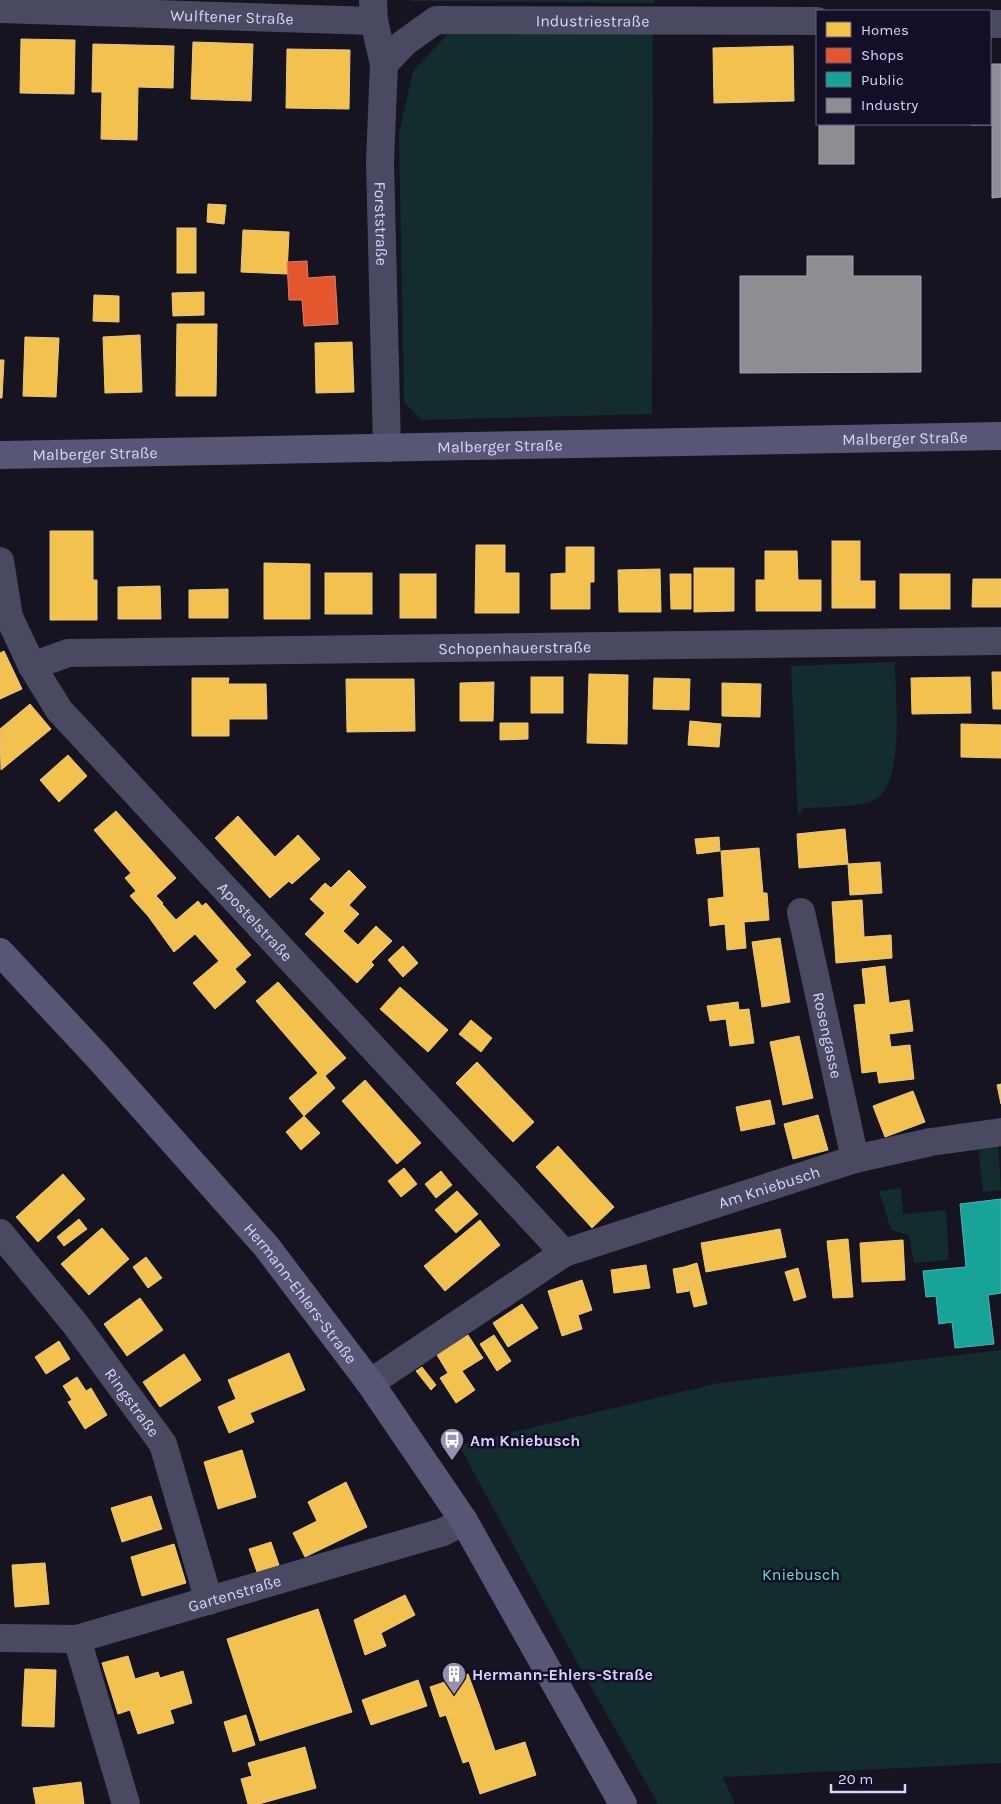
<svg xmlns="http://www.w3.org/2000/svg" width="1001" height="1804" viewBox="0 0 1001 1804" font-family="Karla,sans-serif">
<rect width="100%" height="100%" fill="#161421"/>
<g fill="#132c2d">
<polygon points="411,0 654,0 654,3 411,1"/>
<polygon points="653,29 652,414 421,420 404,402 399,133 413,71 447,35"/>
<path d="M895 662C895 694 906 786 873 801 861 807 819 807 804 808L798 815 791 666Z"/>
<polygon points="998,1144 1001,1190 983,1192 978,1147"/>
<polygon points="901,1188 903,1214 946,1210 949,1260 914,1263 909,1235 891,1230 879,1191"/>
<polygon points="1001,1350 1001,1763 723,1777 735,1804 658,1804 579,1666 459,1445 719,1383"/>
</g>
<g fill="#f2c14e" stroke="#eac783">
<polygon points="21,39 75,40 74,94 20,93"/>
<polygon points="193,42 253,44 251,101 191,99"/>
<polygon points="93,44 174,46 173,88 138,87 137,140 101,139 102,92 92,92"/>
<polygon points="793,46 794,101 714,103 713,48"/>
<polygon points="287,49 350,50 349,109 286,108"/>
<polygon points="208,204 226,205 224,224 207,222"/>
<rect x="177" y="228" width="19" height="45"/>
<polygon points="243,230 289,232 287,274 241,272"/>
<polygon points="204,292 204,315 173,316 172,293"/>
<polygon points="94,295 119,296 119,322 93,321"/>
<polygon points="177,324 217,324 216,396 176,396"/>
<polygon points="140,335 142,392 105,393 103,337"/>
<polygon points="25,337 59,338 56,397 23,396"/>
<polygon points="352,342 354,392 316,393 315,343"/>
<polygon points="0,360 4,360 2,398 0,398"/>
<polygon points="50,531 93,531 93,580 97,580 97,620 50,620"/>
<rect x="832" y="541" width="28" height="40"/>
<polygon points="476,545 505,545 505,573 519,573 519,613 475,613"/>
<polygon points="566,547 594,547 594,582 590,582 590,609 551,609 551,574 566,573"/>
<polygon points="765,551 797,551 798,580 821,580 821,611 756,611 756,580 765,580"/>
<polygon points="264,563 310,564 310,619 264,619"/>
<polygon points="694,568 734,568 734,611 694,612"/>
<polygon points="660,569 661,612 619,612 618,570"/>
<rect x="325" y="573" width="47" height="41"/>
<rect x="400" y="574" width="36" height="44"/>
<polygon points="670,574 691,574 691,609 671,609"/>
<rect x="900" y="574" width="50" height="35"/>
<polygon points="973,579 1001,579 1001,607 972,607"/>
<rect x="832" y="581" width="43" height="27"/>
<polygon points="160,586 161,619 118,619 118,587"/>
<polygon points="228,589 228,618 189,618 189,590"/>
<polygon points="4,651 22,689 0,699 0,653"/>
<polygon points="992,672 1001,672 1001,709 993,709"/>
<polygon points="589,674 628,675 627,744 587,743"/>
<rect x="531" y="677" width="32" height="36"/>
<polygon points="970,677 971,713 912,714 911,678"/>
<polygon points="192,678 229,678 228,684 266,684 267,719 229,719 229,736 192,736"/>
<polygon points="654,678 690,679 689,710 653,709"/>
<polygon points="346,679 414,679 415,731 347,732"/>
<polygon points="494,682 493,721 460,721 460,683"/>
<polygon points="722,683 761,684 760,717 722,716"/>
<polygon points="30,704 51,729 1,770 0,729"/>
<polygon points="690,721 721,724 719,747 688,745"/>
<polygon points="500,723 528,723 528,739 500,740"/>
<polygon points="961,724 1001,725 1001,758 961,757"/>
<polygon points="68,755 87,776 59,802 40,780"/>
<polygon points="116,811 176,878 156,896 163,903 148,916 130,896 136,891 125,878 131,873 94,830"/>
<polygon points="238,816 275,857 298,835 320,859 292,884 289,881 270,898 215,838"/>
<polygon points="845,829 848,864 799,868 797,834"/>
<polygon points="719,837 720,851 697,854 695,839"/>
<polygon points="759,848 763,893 767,893 769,920 744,922 746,948 727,950 725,924 710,926 708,899 724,897 721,851"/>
<polygon points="880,862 882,893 850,895 848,864"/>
<polygon points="349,870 366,887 349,905 359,914 343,931 358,945 376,926 392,941 371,962 374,965 357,983 305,934 325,913 310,899 325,883 331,888"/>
<polygon points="862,900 864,937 891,935 892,958 836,963 832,902"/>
<polygon points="198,901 202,906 206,903 251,955 235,969 246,982 215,1009 193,983 219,961 195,934 174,952 148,916 162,904 176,920"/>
<polygon points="780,938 790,1002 762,1007 752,942"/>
<polygon points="403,946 418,963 403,977 388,960"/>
<polygon points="885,966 889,1003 909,1000 913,1031 889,1034 891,1047 910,1045 914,1079 879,1083 877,1071 862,1073 854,1005 866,1004 862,969"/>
<polygon points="278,982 346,1058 325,1076 335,1088 304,1116 289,1098 318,1073 256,1001"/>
<polygon points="400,987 448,1030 428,1052 380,1009"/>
<polygon points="738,1002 739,1010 749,1009 754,1043 730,1046 726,1019 710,1021 707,1006"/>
<polygon points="471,1020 492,1038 481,1052 459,1034"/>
<polygon points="799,1036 813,1098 783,1105 770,1042"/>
<polygon points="477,1062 534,1122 513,1142 456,1083"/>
<polygon points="365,1080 421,1143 397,1164 342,1101"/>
<polygon points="1001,1084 1001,1104 997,1085"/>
<polygon points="913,1091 925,1122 885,1137 873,1106"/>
<polygon points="770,1100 775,1124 741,1131 736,1107"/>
<polygon points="818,1115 828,1150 793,1159 784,1124"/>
<polygon points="304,1116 320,1133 301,1150 286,1132"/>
<polygon points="558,1146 614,1207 592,1228 536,1167"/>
<polygon points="404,1168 417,1184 401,1197 388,1181"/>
<polygon points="441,1171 452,1185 436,1198 425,1184"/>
<polygon points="63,1174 85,1199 38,1242 16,1217"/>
<polygon points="457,1191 478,1214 456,1233 435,1210"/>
<polygon points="79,1219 87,1229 64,1246 57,1237"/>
<polygon points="480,1220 500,1245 445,1291 424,1266"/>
<polygon points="102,1228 129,1259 89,1295 61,1264"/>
<polygon points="780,1229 786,1257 706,1272 701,1243"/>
<polygon points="848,1239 853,1297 833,1298 827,1241"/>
<polygon points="903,1240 905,1280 862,1282 860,1243"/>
<polygon points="146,1257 162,1278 148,1288 133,1267"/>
<polygon points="697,1263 707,1304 694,1307 684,1267"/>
<polygon points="646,1265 650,1288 614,1293 611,1270"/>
<polygon points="684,1267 689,1291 677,1293 673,1269"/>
<polygon points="798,1268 806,1297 794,1301 785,1272"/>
<polygon points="582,1280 592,1310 578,1315 582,1329 562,1336 548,1291"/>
<polygon points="140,1298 163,1330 127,1356 104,1324"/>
<polygon points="522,1304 538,1328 508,1347 493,1323"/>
<polygon points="468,1335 483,1358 462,1371 475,1390 456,1403 440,1378 448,1373 437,1355"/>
<polygon points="494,1335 511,1361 497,1371 480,1344"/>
<polygon points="59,1341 70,1359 46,1374 35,1357"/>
<polygon points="289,1353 305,1390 250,1413 254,1422 229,1433 218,1407 236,1399 228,1380"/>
<polygon points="184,1354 201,1380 160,1407 143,1382"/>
<polygon points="422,1367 436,1385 431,1390 416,1371"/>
<polygon points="77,1377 86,1391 91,1388 107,1415 85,1429 68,1402 72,1400 63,1386"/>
<polygon points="242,1450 256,1497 218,1509 204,1462"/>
<polygon points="346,1482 367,1527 305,1557 293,1533 317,1521 308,1502"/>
<polygon points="151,1496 162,1529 122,1542 111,1508"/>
<polygon points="271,1542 279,1565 257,1572 249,1549"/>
<polygon points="174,1544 186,1583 142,1596 131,1557"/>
<polygon points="45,1563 49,1604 15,1607 12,1565"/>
<polygon points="405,1595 415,1615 381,1633 386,1646 365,1655 354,1620"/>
<polygon points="318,1609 352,1712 260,1741 227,1639"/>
<polygon points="128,1656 135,1679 158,1672 160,1678 183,1671 192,1703 170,1710 174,1723 138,1734 130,1710 118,1714 102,1663"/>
<polygon points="25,1669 56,1670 54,1727 22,1726"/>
<polygon points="468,1674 479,1704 440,1717 430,1687"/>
<polygon points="418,1680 427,1706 371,1725 362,1700"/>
<polygon points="479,1704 495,1751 525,1742 536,1775 480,1794 469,1761 463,1763 446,1715"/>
<polygon points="246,1715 255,1745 233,1752 224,1722"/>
<polygon points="305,1747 316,1788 259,1804 248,1804 241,1779 252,1776 248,1763"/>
<polygon points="81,1782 84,1804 36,1804 33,1788"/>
</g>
<polygon fill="#e4572e" stroke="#e17c6d" points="307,261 308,278 335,276 338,324 304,326 302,300 289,300 287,262"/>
<polygon fill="#17a398" stroke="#51b2b7" points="1001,1199 1001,1293 988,1295 994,1344 955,1348 952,1322 939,1324 936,1296 926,1297 923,1271 966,1267 960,1204"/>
<g fill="#8d8d92" stroke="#a4a2b3">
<polygon points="990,64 1001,64 1001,197 992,198 992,125 971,125 990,124"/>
<rect x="819" y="124" width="35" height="40"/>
<polygon points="807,256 853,256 853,276 921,276 921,372 740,373 740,276 807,276"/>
</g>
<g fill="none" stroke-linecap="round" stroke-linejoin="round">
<g stroke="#4a4962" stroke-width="28">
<path id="s1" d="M373 0 374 21 384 64 380 162 387 448"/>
<path id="s2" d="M0 9 374 21"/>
<polyline points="990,24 1001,24"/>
<path id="s3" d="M384 64 404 43 436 20 817 21"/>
<path id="s4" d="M0 561 9 617 32 666 59 710 564 1253"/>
<path id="s5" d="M32 666 68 653 1001 641"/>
<path id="s6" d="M801 912 855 1159"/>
<path id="s7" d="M0 1233 76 1325 163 1444 209 1601"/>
<path id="s8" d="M370 1383 564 1253 855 1159 931 1142 1001 1132"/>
<path id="s9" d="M0 1638 77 1639 443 1532 464 1521"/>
<polyline points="77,1639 126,1804"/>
</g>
<g stroke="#575674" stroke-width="28">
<path id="s10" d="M0 455 1001 436"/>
<path id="s11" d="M0 952 98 1057 266 1246 370 1383 464 1521 623 1804"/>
</g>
</g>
<defs>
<symbol id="bus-pin" viewBox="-11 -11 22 30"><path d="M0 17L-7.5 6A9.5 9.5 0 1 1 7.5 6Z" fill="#9591b1" stroke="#130f26"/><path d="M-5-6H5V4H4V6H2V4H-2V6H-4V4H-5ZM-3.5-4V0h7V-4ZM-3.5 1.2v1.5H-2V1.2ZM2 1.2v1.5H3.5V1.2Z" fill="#fff"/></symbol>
<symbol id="building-pin" viewBox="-11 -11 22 30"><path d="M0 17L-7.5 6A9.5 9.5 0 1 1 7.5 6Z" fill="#9591b1" stroke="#130f26"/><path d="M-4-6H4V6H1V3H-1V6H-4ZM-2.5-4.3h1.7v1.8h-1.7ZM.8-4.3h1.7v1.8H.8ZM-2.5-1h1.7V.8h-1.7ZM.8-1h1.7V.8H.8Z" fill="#fff"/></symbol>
</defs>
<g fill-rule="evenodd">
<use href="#bus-pin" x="438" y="1426" width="28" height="38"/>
<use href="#building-pin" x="440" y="1660" width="28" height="38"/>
</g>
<g text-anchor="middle" stroke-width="5" stroke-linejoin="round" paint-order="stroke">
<g font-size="16" fill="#d9d4ff" stroke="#130f26">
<text dy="6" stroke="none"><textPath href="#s2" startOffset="232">Wulftener Straße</textPath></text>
<text dy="6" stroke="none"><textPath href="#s3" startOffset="225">Industriestraße</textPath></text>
<text dy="6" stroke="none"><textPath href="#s1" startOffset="225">Forststraße</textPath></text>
<text dy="6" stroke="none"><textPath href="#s10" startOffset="905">Malberger Straße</textPath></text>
<text dy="6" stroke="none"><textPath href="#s10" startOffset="500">Malberger Straße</textPath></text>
<text dy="6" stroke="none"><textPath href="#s10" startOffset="95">Malberger Straße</textPath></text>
<text dy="6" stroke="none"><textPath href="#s5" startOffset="485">Schopenhauerstraße</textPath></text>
<text dy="6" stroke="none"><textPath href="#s4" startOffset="451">Apostelstraße</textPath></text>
<text dy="6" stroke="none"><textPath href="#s6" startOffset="126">Rosengasse</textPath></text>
<text dy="6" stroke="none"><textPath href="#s8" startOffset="449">Am Kniebusch</textPath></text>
<text dy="6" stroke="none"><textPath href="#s11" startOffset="455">Hermann-Ehlers-Straße</textPath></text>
<text dy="6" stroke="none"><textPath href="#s7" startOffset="215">Ringstraße</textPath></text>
<text dy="6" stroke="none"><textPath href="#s9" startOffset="241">Gartenstraße</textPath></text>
</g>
<g font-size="16" font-weight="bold" fill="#d9d4ff" stroke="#130f26" text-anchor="start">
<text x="470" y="1446">Am Kniebusch</text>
<text x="472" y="1680">Hermann-Ehlers-Straße</text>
</g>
<g font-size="16" fill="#5fe0c0" stroke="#130f26">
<text x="801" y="1580">Kniebusch</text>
</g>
</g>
<rect x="816" y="10" width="175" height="115" fill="#130f26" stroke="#625e7d"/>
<rect x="826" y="22" width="25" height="15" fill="#f2c14e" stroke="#625e7d"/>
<text x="861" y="35" font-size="15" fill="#d9d4ff">Homes</text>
<rect x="826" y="48" width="25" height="15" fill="#e4572e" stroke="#625e7d"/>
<text x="861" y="60" font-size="15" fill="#d9d4ff">Shops</text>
<rect x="826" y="72" width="25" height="15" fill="#17a398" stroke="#625e7d"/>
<text x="861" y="85" font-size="15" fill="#d9d4ff">Public</text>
<rect x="826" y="98" width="25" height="15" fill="#8d8d92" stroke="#625e7d"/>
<text x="861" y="110" font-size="15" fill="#d9d4ff">Industry</text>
<path d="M831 1784v8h74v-8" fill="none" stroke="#d9d4ff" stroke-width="2.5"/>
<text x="838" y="1784" font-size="15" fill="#d9d4ff" stroke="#130f26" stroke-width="4" paint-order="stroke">20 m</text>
</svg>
